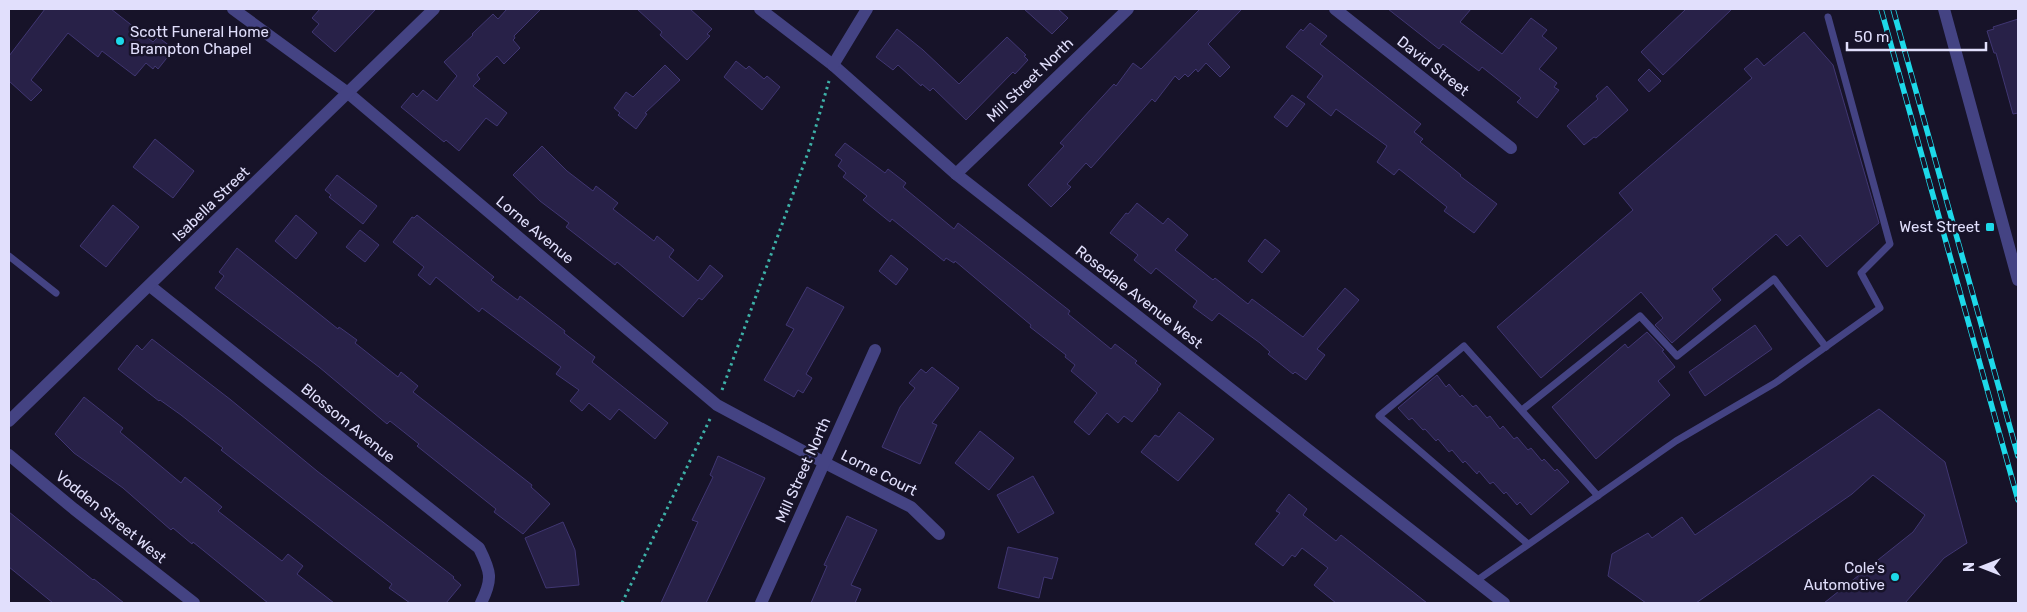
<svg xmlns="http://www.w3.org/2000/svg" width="2027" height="612" viewBox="0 0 2027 612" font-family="Rubik,sans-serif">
<rect width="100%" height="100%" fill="#171329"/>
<g fill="#282148" stroke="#403672">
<polygon points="45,9 111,9 153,42 158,37 170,46 167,51 170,54 158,69 155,66 153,69 146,63 135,76 102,51 98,57 68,33 31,80 42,90 31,101 9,81 9,56"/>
<polygon points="320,9 376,9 335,52 312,32 319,24 312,18"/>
<polygon points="507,9 541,9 514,36 515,38 513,40 520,48 504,64 497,56 477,75 480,79 473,86 507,113 497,126 486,118 459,151 446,140 444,142 401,107 413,93 417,97 423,90 437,101 457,76 444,62 473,35 472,34 493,14 498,19"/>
<polygon points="637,9 690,9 712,29 707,34 710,36 687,60 660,35 662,32"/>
<polygon points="1024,9 1058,9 1068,18 1052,34"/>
<polygon points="1200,9 1242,9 1208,44 1230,67 1220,77 1206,63 1198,72 1196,69 1188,77 1185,74 1179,80 1175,76 1155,102 1152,99 1091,168 1086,163 1067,184 1071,187 1051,207 1028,185 1064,146 1060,143 1114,84 1116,86 1133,63 1141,69"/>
<polygon points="1388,9 1471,9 1460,22 1502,54 1531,18 1547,30 1542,36 1557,48 1539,69 1557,83 1554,87 1559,90 1537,118 1517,102 1521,98 1482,67 1479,71 1443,44 1439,49"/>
<polygon points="1686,9 1732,9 1663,75 1641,52"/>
<polygon points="2018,19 2018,113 2013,114 1996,53 1994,53 1987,31 1994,29 1993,27"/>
<polygon points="1310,23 1327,36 1320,44 1421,124 1414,132 1423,139 1420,142 1461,175 1460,176 1497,204 1474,233 1444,211 1447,207 1399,169 1394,175 1377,162 1387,146 1336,109 1331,116 1307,97 1323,76 1286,47 1301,29 1303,31"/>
<polygon points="897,29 923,50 959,84 1007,37 1026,55 1024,56 1028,60 1015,74 1013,72 966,120 933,88 930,91 922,84 921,86 898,65 893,70 876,57"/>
<polygon points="1804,32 1833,65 1879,223 1827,267 1800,235 1787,246 1776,234 1712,289 1721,300 1672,343 1655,325 1663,318 1641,292 1541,378 1497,327 1633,210 1619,193 1752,78 1744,69 1757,58 1764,66"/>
<polygon points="736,61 746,69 749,66 764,79 767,76 780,87 762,110 724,77"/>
<polygon points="665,65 680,80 645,113 647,114 636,129 618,115 620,113 614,108 626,92 633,97"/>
<polygon points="1649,69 1661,81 1649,92 1638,80"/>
<polygon points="1607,86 1628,110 1596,138 1594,137 1584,145 1567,126 1598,99 1596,96"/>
<polygon points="1292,95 1305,104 1287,127 1274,117"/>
<polygon points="155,139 194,171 173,198 133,167"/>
<polygon points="845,143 885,173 888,169 906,183 903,187 954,229 958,223 1070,311 1068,314 1111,349 1115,344 1137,361 1135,363 1161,384 1157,389 1158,390 1132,422 1124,416 1118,423 1107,413 1089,435 1074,422 1097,393 1071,371 1075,365 1065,357 1066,355 1030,327 1031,325 955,261 954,263 946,258 944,261 892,219 890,222 863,200 867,196 843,177 846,173 838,166 842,160 835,155"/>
<polygon points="542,146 567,171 593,191 596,186 618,203 613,209 654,241 657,236 674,250 669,257 698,281 710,265 723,276 702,300 699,298 683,317 617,262 615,265 566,227 569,223 540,201 513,175"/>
<polygon points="337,175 377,206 363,224 329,197 331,195 325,190"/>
<polygon points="1137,203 1163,224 1168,218 1188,235 1175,250 1213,280 1215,278 1248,304 1252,299 1303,337 1345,288 1359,300 1317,349 1325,355 1306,380 1295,372 1293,374 1268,354 1270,352 1260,343 1219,313 1212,321 1193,307 1197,301 1156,268 1151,274 1134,260 1138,255 1110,233 1126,213 1128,214"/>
<polygon points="113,205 139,227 106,267 80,246"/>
<polygon points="296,215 317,233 296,259 275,241"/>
<polygon points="417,215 494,277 491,280 516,299 518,300 520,296 565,331 564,333 595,357 592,362 668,423 655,439 619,409 610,420 589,403 582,411 570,401 579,390 556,374 561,367 482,308 479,312 436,277 430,285 418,275 424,267 393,242 412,217 414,218"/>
<polygon points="360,230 379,245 365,262 346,247"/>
<polygon points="1265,239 1280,251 1262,273 1248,261"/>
<polygon points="237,248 338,329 339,327 357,340 355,343 398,377 401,372 418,386 413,392 532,485 531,487 550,504 523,534 494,512 496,509 417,446 419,444 390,421 387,424 319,367 215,288 224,276 219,272"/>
<polygon points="891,255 908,269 896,285 879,271"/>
<polygon points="807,287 844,307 806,374 812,378 803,393 798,390 794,397 764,380 794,329 786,325"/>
<polygon points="1755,325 1772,349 1705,396 1689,372"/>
<polygon points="1647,332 1664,350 1662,351 1675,367 1658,381 1670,395 1596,459 1552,407 1625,344 1628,348"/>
<polygon points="152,339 231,400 317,471 454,577 453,578 461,585 446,603 410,603 389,588 392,584 221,450 223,448 181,415 160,400 159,401 118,369 137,345 142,350"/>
<polygon points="932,367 959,388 932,423 937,425 920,464 882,447 900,407 915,388 909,383 921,369 926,373"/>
<polygon points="1437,375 1446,387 1449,384 1460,397 1462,395 1473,407 1476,405 1487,418 1490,416 1500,429 1503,426 1514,439 1517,437 1528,450 1531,448 1542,461 1544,459 1555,471 1557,469 1569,482 1531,515 1520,502 1517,505 1506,492 1504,494 1493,482 1490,484 1479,471 1477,474 1465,461 1463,463 1452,450 1449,452 1438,439 1436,441 1425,429 1423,430 1412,418 1409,420 1398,408"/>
<polygon points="84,397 123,428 120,432 181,483 185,477 222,507 218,511 282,561 288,554 303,566 297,574 334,603 268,603 193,542 192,544 173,528 171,530 123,488 74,453 55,434"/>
<polygon points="1879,409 1945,462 1967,543 1944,558 1905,603 1824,603 1913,532 1925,515 1873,475 1852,494 1696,603 1646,603 1608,576 1612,554 1648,533 1652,538 1682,517 1695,535"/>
<polygon points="1179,412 1214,439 1178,481 1141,452 1155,435 1159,437"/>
<polygon points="980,431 1014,458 989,490 955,463"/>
<polygon points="718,456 765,478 706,603 661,603 698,522 692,520 713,477 710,475"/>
<polygon points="1033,476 1054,513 1018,533 997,495"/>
<polygon points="1289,494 1307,509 1303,515 1336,541 1341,535 1427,603 1336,603 1314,585 1328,568 1302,548 1295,557 1292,555 1283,566 1255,544 1280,513 1276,511"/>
<polygon points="9,512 93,580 94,579 124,603 53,603 9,567"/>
<polygon points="847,516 877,530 851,585 861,589 855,603 811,603 827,566 824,565"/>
<polygon points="563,522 575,550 579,585 546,588 525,538"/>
<polygon points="1008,547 1058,558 1052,579 1044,577 1039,598 998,588"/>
</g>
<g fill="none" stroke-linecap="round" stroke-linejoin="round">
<g stroke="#3db1a8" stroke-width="3" stroke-dasharray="2.5 4" stroke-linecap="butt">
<polyline points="722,390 810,147 829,81"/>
<polyline points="622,603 710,419"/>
</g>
<g stroke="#444383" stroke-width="7">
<polyline points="9,256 56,293"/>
<polyline points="1522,410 1640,316 1677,356 1774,279 1826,347"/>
<polyline points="1528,544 1379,416 1464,346 1598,496"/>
<polyline points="1476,581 1676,441 1775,383 1880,308 1861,273 1890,244 1828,17"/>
</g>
<g stroke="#444383" stroke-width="12">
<polyline points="233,9 348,93 717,405 825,463 911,507 939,534"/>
<polyline points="760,9 833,65 956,174 1504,603"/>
<polyline points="1335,9 1511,148"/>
<polyline points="1944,9 2018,280"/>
<polyline points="833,65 867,9"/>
<polyline points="956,174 1128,9"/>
<path d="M150 286 479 548C491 572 493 579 481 603"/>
<polyline points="9,421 434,9"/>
<polyline points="761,603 875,350"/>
</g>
<polyline stroke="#444383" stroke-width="12" points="9,455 74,509 194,603"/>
<defs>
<g id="rail">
<polyline points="1881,9 2018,500"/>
<polyline points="1893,9 2018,456"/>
</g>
</defs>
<use href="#rail" stroke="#1dd9e9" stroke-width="5.5"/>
<use href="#rail" stroke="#171329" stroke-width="4" stroke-dasharray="11" stroke-linecap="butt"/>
</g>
<g fill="#1dd9e9" stroke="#171329" stroke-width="2">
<circle cx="120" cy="41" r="5"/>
<rect x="1985" y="222" width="10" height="10" rx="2.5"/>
<circle cx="1895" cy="577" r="5"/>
</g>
<g text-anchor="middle" stroke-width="5" stroke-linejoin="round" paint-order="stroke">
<g font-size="15" fill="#e1dffc" stroke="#171329" text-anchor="end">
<text x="130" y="37" text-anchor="start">Scott Funeral Home<tspan x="130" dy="17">Brampton Chapel</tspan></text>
<text x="1980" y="232">West Street</text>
<text x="1885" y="573">Cole's<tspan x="1885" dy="17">Automotive</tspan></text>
</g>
<g font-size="15" fill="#e1dffc" stroke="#171329">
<text transform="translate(1433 66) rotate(38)" y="5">David Street</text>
<text transform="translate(1030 80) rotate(-44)" y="5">Mill Street North</text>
<text transform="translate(211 204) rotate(-44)" y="5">Isabella Street</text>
<text transform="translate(535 230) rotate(40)" y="5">Lorne Avenue</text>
<text transform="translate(1139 297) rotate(38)" y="5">Rosedale Avenue West</text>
<text transform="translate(348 423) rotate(39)" y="5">Blossom Avenue</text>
<text transform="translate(803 470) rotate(-66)" y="5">Mill Street North</text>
<text transform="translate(879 473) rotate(27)" y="5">Lorne Court</text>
<text transform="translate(111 517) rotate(39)" y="5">Vodden Street West</text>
</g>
</g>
<rect width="2027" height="612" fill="none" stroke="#e1dffc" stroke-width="20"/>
<g transform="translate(1982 567) rotate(270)" stroke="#171329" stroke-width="4" paint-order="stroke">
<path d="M0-4L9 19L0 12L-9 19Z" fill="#e1dffc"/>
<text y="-8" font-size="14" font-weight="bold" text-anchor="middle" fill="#e1dffc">N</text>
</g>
<path d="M1847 42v8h139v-8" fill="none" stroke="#e1dffc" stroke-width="2.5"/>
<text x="1854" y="42" font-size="15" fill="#e1dffc" stroke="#171329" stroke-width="4" paint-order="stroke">50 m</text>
</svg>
